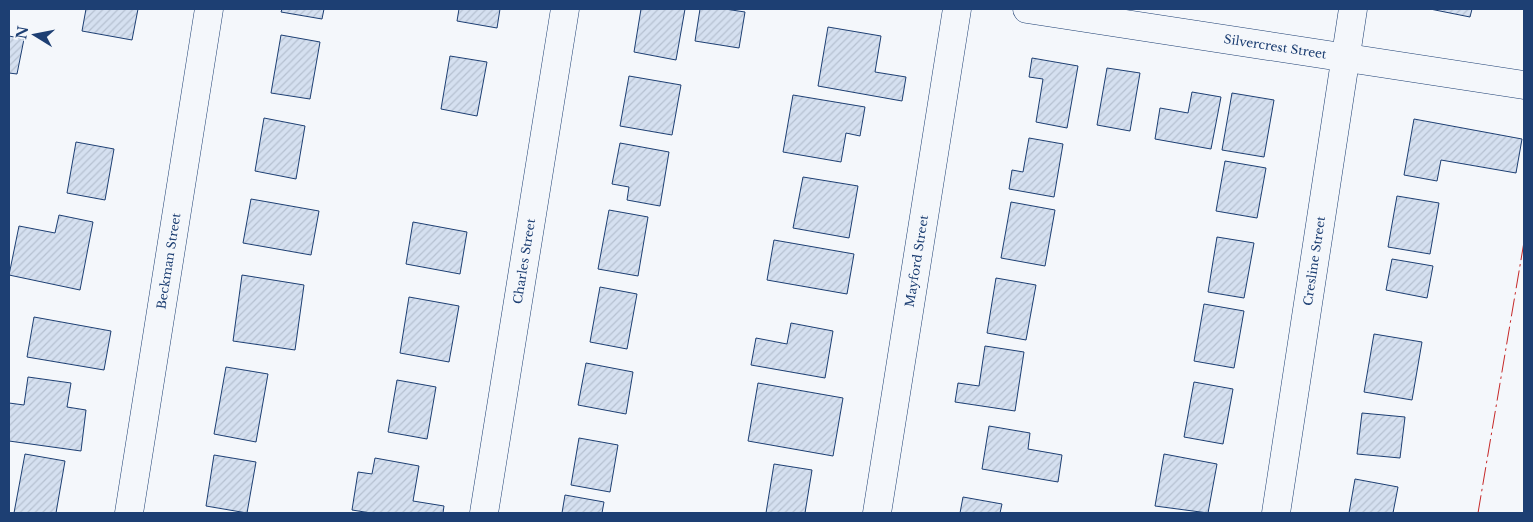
<svg xmlns="http://www.w3.org/2000/svg" width="1533" height="522" viewBox="0 0 1533 522" font-family="'Libre Baskerville',serif">
<defs>
<pattern id="building-hatch" width="6" height="6" patternUnits="userSpaceOnUse" patternTransform="scale(1.25)"><rect width="6" height="6" fill="#d5e0f0"/><path d="M-1 1l2-2M0 6l6-6M5 7l2-2" fill="none" stroke="#b6c1d1"/></pattern>
</defs>
<rect width="100%" height="100%" fill="#f4f7fb"/>
<g fill="url(#building-hatch)" stroke="#1d3f73">
<polygon points="86,9 138,9 132,40 82,31"/>
<polygon points="282,9 324,9 322,19 281,12"/>
<polygon points="459,9 500,9 497,28 457,21"/>
<polygon points="641,9 685,9 676,60 634,52"/>
<polygon points="700,9 725,9 745,12 739,48 695,41"/>
<polygon points="1430,9 1472,9 1470,17"/>
<polygon points="828,27 881,36 875,72 906,77 902,101 818,86"/>
<polygon points="281,35 320,42 310,99 271,93"/>
<polygon points="9,36 24,39 17,74 9,73"/>
<polygon points="450,56 487,62 477,116 441,109"/>
<polygon points="1032,58 1078,66 1067,128 1036,122 1043,79 1029,77"/>
<polygon points="1107,68 1140,73 1130,131 1097,125"/>
<polygon points="629,76 681,85 672,135 620,126"/>
<polygon points="1192,92 1221,97 1211,149 1155,139 1160,108 1188,113"/>
<polygon points="1232,93 1274,100 1264,157 1222,150"/>
<polygon points="793,95 865,107 860,136 846,133 841,162 783,152"/>
<polygon points="264,118 305,126 296,179 255,171"/>
<polygon points="1414,119 1522,139 1516,173 1441,160 1437,181 1404,175"/>
<polygon points="1029,138 1063,144 1054,197 1009,189 1012,170 1023,172"/>
<polygon points="76,142 114,149 105,200 67,193"/>
<polygon points="620,143 669,152 660,206 627,200 629,187 612,184"/>
<polygon points="1225,161 1266,168 1257,218 1216,211"/>
<polygon points="803,177 858,186 849,238 793,228"/>
<polygon points="1397,196 1439,203 1430,254 1388,247"/>
<polygon points="251,199 319,211 311,255 243,243"/>
<polygon points="1011,202 1055,210 1045,266 1001,258"/>
<polygon points="609,210 648,217 638,276 598,269"/>
<polygon points="59,215 93,222 80,290 9,275 19,226 55,233"/>
<polygon points="413,222 467,232 460,274 406,264"/>
<polygon points="1217,237 1254,243 1244,298 1208,292"/>
<polygon points="774,240 854,254 847,294 767,280"/>
<polygon points="1392,259 1433,266 1427,298 1386,290"/>
<polygon points="242,275 304,285 295,350 233,341"/>
<polygon points="996,278 1036,285 1026,340 987,333"/>
<polygon points="600,287 637,294 627,349 590,342"/>
<polygon points="409,297 459,306 449,362 400,353"/>
<polygon points="1204,304 1244,311 1234,368 1194,361"/>
<polygon points="34,317 111,331 104,370 27,357"/>
<polygon points="791,323 833,331 825,378 751,365 756,338 787,344"/>
<polygon points="1374,334 1422,342 1412,400 1364,392"/>
<polygon points="985,346 1024,352 1015,411 955,402 958,383 979,386"/>
<polygon points="586,363 633,372 626,414 578,405"/>
<polygon points="226,367 268,374 256,442 214,434"/>
<polygon points="28,377 71,383 67,407 86,410 81,451 9,441 9,403 24,405"/>
<polygon points="397,380 436,387 427,439 388,432"/>
<polygon points="1194,382 1233,389 1223,444 1184,437"/>
<polygon points="758,383 843,398 833,456 748,441"/>
<polygon points="1362,413 1405,417 1400,458 1357,454"/>
<polygon points="989,426 1030,433 1028,449 1062,455 1058,482 982,469"/>
<polygon points="579,438 618,445 610,492 571,485"/>
<polygon points="25,454 65,461 56,513 14,513"/>
<polygon points="1164,454 1217,464 1208,513 1155,506"/>
<polygon points="214,455 256,462 247,513 206,506"/>
<polygon points="375,458 419,466 413,501 444,506 443,513 371,513 352,510 358,472 372,474"/>
<polygon points="774,464 812,470 805,513 766,513"/>
<polygon points="1355,479 1398,487 1393,513 1349,513"/>
<polygon points="565,495 604,502 602,513 562,513"/>
<polygon points="963,497 1002,504 1000,513 960,513"/>
</g>
<g fill="none" stroke-linecap="round" stroke-linejoin="round">
<defs>
<g id="minor">
<path id="s1" d="M1027 9 1524 85"/>
<path id="s2" d="M129 513 209 9"/>
<path id="s3" d="M484 513 565 9"/>
<path id="s4" d="M877 513 957 9"/>
<path id="s5" d="M1276 513 1353 9"/>
</g>
</defs>
<use href="#minor" stroke="#1d3f73" stroke-width="29"/>
<use href="#minor" stroke="#f4f7fb" stroke-width="28"/>
<polyline stroke="#c62828" stroke-width="1" stroke-dasharray="18 4 2.5 4" stroke-linecap="butt" points="1478,513 1524,242"/>
</g>
<g text-anchor="middle" stroke-width="4" stroke-linejoin="round" paint-order="stroke">
<g font-size="12" fill="#1d3f73" stroke="#f4f7fb">
<text dy="4" stroke="none"><textPath href="#s1" startOffset="251">Silvercrest Street</textPath></text>
<text dy="4" stroke="none"><textPath href="#s2" startOffset="255">Beckman Street</textPath></text>
<text dy="4" stroke="none"><textPath href="#s3" startOffset="255">Charles Street</textPath></text>
<text dy="4" stroke="none"><textPath href="#s4" startOffset="255">Mayford Street</textPath></text>
<text dy="4" stroke="none"><textPath href="#s5" startOffset="255">Cresline Street</textPath></text>
</g>
</g>
<rect width="1533" height="522" fill="none" stroke="#1d3f73" stroke-width="20"/>
<g transform="translate(35 35) rotate(280)" stroke="#f4f7fb" stroke-width="4" paint-order="stroke">
<path d="M0-4L9 19L0 12L-9 19Z" fill="#1d3f73"/>
<text y="-8" font-size="14" font-weight="bold" text-anchor="middle" fill="#1d3f73">N</text>
</g>
</svg>
